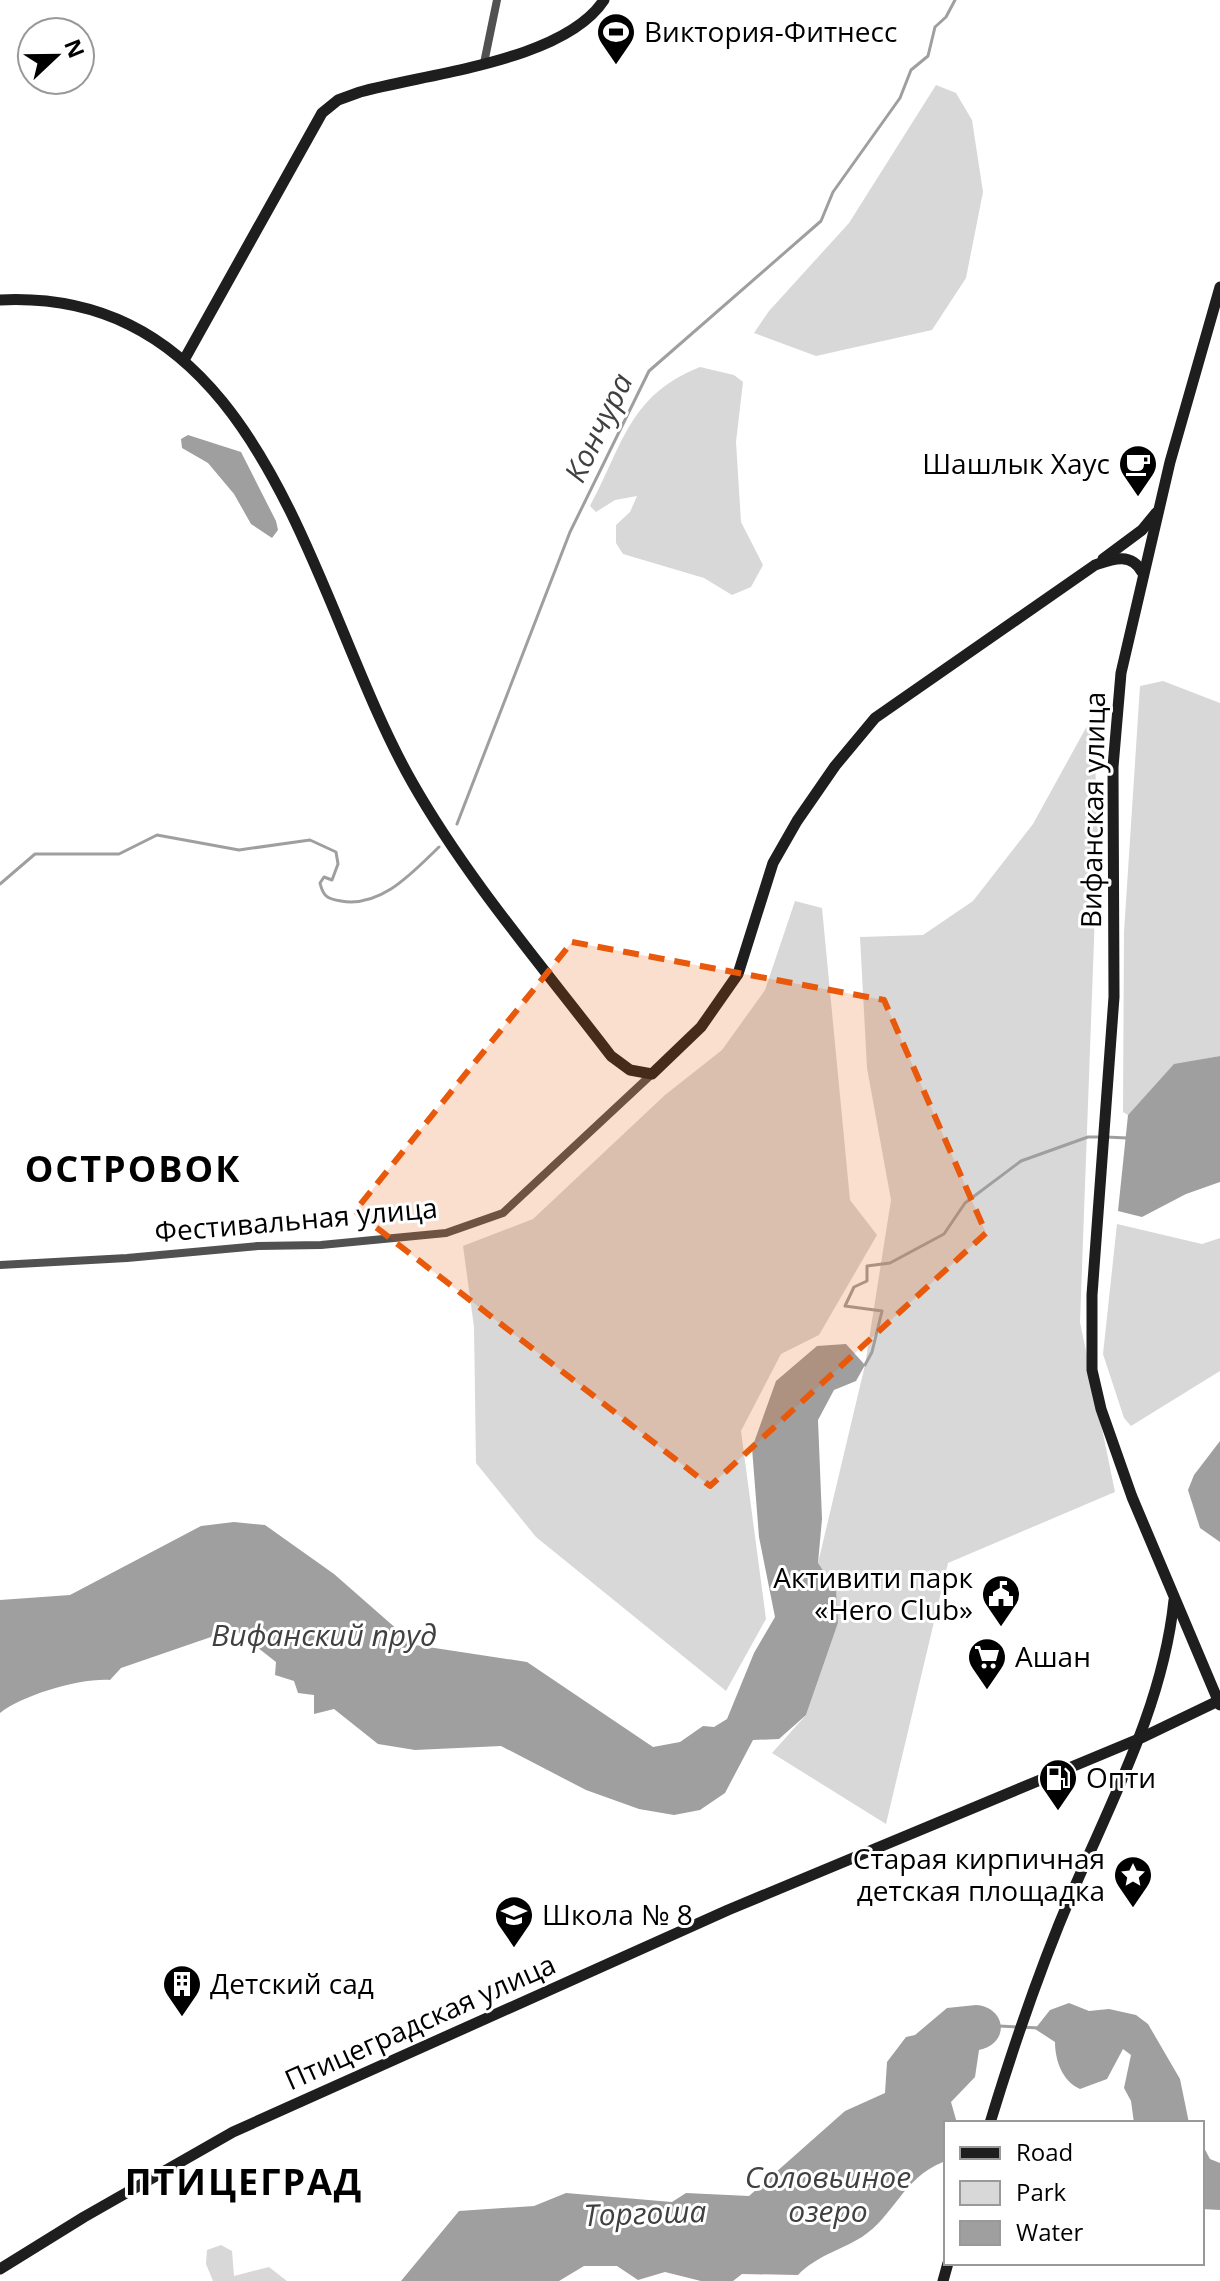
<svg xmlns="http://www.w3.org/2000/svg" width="1220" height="2281" viewBox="0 0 1220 2281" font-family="'Open Sans',sans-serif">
<rect width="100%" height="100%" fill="#fff"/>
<g fill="#d8d8d8">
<polygon points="936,85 956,93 972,120 983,192 966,278 932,330 816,356 754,333 769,311 849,223"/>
<path d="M700 367 734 375 743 382 736 442 741 522 763 565 751 587 732 595 704 578 623 554 616 543V525L630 512 637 496 615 500 596 512 590 506C623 445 629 395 700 367Z"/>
<polygon points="1163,681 1220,703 1220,1056 1174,1065 1128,1115 1123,1112 1124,932 1140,686"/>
<polygon points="1093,715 1098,831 1080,1322 1115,1492 948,1563 886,1824 772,1753 806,1715 838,1623 818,1563 865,1365 891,1200 867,1068 860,937 923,935 973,901 1033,824"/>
<polygon points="795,901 822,908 850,1200 877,1235 819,1335 781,1354 741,1431 766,1619 726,1691 536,1537 476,1463 474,1327 463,1246 533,1219 665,1095 722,1050 765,990"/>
<polygon points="1117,1224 1202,1244 1220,1238 1220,1371 1131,1426 1124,1418 1103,1354"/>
<polygon points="221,2245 232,2251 234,2276 269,2267 287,2281 213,2281 206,2264 207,2250"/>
</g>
<g fill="#9f9f9f">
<polygon points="188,435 241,452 276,521 278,530 272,538 251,524 234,494 208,463 182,448 181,439"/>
<polygon points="1220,1056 1220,1182 1186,1194 1142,1217 1118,1211 1128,1115 1174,1064"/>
<path d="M846 1344 865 1365 856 1381 834 1390 818 1420 822 1519 818 1563 836 1590 838 1623 806 1715 779 1739 753 1740 725 1793 700 1810 674 1815 639 1809 586 1790 501 1746 415 1750 378 1744 334 1709 314 1714V1695L298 1693 294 1681 275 1675 276 1662 229 1625 221 1626 211 1637 121 1668 110 1680C80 1678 23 1695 0 1713V1600L70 1595 201 1526 234 1522 265 1525 334 1574 415 1645 527 1662 653 1747 680 1742 703 1726 714 1727 727 1719 754 1653 775 1617 759 1537 752 1448 776 1381 817 1346Z"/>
<polygon points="1220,1441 1220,1542 1200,1528 1188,1490 1194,1475"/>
<path d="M1069 2003 1089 2011 1109 2009 1136 2015 1148 2024 1180 2079 1189 2123H1134L1131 2101 1124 2088 1131 2055 1123 2049 1107 2079 1080 2089C1062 2081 1055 2060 1055 2042L1035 2029 1050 2010Z"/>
<path d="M976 2005C1006 2007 1011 2043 979 2050L975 2077 951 2102 957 2123H946L943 2162C903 2178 894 2216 862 2237 841 2250 816 2256 798 2275L742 2274 733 2281H701L665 2272 638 2280 617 2266H584L559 2281H401L459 2211 534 2206 566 2193 672 2202 686 2193 749 2196 845 2111 885 2093 887 2062 906 2037 915 2035 947 2008Z"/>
<polygon points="1202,2144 1210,2159 1220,2163 1220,2210 1202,2209"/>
</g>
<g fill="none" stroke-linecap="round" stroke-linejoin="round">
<g stroke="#9f9f9f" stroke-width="3">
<polyline points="457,824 570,532 649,371 821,221 833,192 900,98 911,70 928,56 935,27 946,17 955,0"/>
<path d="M0 884 35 854H119L157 835 239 850 310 840 336 852 338 864 332 880 324 877 320 883C323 896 327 899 341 901 381 908 412 873 439 847"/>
<polyline points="1106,1137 1127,1138"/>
<polyline points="865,1365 872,1352 882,1311 845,1306 854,1287 867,1281 867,1266 890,1263 944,1234 965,1203 1021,1161 1088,1137 1099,1137"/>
<polyline points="999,2026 1039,2028"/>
</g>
<g stroke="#515151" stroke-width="8">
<polyline points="484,63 497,0"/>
<polyline points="0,1265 127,1258 258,1246 321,1245 446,1233 503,1213 652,1074"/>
</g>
<g stroke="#1e1e1e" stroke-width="11">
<polyline points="1220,287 1170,462 1121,673 1113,767 1114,997 1092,1295 1092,1370 1101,1409 1132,1497 1220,1705"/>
<path d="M0 300C267 287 310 603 412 782 467 879 543 967 611 1056L630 1070 652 1074 701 1027 738 974 773 863 797 821 835 766 875 718 1095 565C1113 559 1131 552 1142 572"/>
<path d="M184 360 322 113 338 100 360 92C429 73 564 61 604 0"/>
<polyline points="1103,559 1142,530 1156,513"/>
<path d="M990 2123C1014 2044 1040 1968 1072 1893 1113 1797 1163 1705 1174 1600"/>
<polyline points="0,2269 84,2217 233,2132 728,1910 1141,1738 1218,1701"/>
<polyline points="943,2281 948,2263"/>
</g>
</g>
<path fill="#e8590c" fill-opacity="0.2" stroke="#e8590c" stroke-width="6" stroke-dasharray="16 10" stroke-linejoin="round" d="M572 942 884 1000 986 1233 710 1486 355 1211Z"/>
<defs>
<symbol id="stadium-pin" viewBox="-11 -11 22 30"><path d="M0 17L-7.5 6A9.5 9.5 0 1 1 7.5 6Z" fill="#000" stroke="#fff"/><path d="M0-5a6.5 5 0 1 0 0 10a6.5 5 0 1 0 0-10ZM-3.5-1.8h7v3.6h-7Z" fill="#fff"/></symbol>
<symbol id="cafe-pin" viewBox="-11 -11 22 30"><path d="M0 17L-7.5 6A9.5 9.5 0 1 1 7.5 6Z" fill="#000" stroke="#fff"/><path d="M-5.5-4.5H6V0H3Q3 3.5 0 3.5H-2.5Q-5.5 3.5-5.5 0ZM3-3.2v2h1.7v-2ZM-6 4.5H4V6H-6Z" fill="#fff"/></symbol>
<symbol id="civic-pin" viewBox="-11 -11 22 30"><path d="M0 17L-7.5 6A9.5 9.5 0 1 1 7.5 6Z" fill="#000" stroke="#fff"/><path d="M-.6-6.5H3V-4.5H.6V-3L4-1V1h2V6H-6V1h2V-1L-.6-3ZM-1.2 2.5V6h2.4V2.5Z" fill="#fff"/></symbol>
<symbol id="supermarket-pin" viewBox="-11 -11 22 30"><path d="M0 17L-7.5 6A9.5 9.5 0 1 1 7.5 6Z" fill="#000" stroke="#fff"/><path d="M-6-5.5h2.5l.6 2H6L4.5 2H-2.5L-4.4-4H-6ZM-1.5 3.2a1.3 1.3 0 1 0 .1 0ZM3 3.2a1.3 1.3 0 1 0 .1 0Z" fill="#fff"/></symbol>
<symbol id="fuel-pin" viewBox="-11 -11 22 30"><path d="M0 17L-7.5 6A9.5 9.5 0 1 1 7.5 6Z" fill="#000" stroke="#fff"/><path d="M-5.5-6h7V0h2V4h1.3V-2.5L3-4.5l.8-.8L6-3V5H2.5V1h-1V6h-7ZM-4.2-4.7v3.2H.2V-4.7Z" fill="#fff"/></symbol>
<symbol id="sight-pin" viewBox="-11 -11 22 30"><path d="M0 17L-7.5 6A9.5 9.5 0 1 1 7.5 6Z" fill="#000" stroke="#fff"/><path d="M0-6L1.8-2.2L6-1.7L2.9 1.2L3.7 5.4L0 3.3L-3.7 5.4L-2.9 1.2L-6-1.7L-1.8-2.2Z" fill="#fff"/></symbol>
<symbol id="school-pin" viewBox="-11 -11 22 30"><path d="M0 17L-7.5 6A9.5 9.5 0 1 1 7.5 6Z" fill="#000" stroke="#fff"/><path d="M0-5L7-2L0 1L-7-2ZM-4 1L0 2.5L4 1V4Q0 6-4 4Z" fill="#fff"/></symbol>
<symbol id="building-pin" viewBox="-11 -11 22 30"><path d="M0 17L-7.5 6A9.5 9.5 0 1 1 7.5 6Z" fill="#000" stroke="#fff"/><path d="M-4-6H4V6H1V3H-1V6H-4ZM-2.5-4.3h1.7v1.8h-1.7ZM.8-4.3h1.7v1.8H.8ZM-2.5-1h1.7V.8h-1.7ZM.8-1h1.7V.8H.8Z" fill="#fff"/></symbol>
</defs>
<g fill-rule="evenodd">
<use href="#stadium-pin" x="594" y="10" width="44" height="60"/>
<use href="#cafe-pin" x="1116" y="442" width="44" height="60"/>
<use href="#civic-pin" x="979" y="1572" width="44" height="60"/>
<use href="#supermarket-pin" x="965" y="1635" width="44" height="60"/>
<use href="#fuel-pin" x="1036" y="1756" width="44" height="60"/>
<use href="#sight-pin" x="1111" y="1853" width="44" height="60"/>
<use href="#school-pin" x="492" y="1893" width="44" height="60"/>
<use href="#building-pin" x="160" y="1962" width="44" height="60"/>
</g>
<g text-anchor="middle" stroke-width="6" stroke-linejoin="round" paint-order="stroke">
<g font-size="28" fill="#000" stroke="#fff" text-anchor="start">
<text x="644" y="42">Виктория-Фитнесс</text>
<text x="1110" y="474" text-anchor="end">Шашлык Хаус</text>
<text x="973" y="1588" text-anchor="end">Активити парк<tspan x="973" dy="32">«Hero Club»</tspan></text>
<text x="1015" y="1667">Ашан</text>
<text x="1086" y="1788">Опти</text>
<text x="1105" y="1869" text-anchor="end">Старая кирпичная<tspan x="1105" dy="32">детская площадка</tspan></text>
<text x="542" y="1925">Школа № 8</text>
<text x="210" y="1994">Детский сад</text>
</g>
<g font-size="28" fill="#000" stroke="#fff">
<text transform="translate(1093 810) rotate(-89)" y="10">Вифанская улица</text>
<text transform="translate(296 1220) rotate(-5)" y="10">Фестивальная улица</text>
<text transform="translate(420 2022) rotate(-24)" y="10">Птицеградская улица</text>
</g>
<g font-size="30" font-style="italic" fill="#404040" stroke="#fff">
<text transform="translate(599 428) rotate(-64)" y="10">Кончура</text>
<text x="324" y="1646">Вифанский пруд</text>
<text x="828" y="2188">Соловьиное<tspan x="828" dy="34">озеро</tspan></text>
<text transform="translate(645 2214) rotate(-2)" y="10">Торгоша</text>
</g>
<g font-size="36" font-weight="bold" letter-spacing="2" fill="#000" stroke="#fff">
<text x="133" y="1182">ОСТРОВОК</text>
<text x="244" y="2195">ПТИЦЕГРАД</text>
</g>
</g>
<rect x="944" y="2121" width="260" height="144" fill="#ffffff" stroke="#999999" stroke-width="2"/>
<rect x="960" y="2147" width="40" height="12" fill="#1e1e1e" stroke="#999999" stroke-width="2"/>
<text x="1016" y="2161" font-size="24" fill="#000000">Road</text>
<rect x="960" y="2181" width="40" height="24" fill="#d8d8d8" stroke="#999999" stroke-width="2"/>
<text x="1016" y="2201" font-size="24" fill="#000000">Park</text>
<rect x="960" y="2221" width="40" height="24" fill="#9f9f9f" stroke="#999999" stroke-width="2"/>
<text x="1016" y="2241" font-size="24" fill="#000000">Water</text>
<g transform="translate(56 56) rotate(68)"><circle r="38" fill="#ffffff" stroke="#999999" stroke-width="2"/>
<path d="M0-6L14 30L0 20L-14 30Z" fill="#000000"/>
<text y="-12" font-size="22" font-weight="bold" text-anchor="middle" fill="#000000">N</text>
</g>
</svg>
